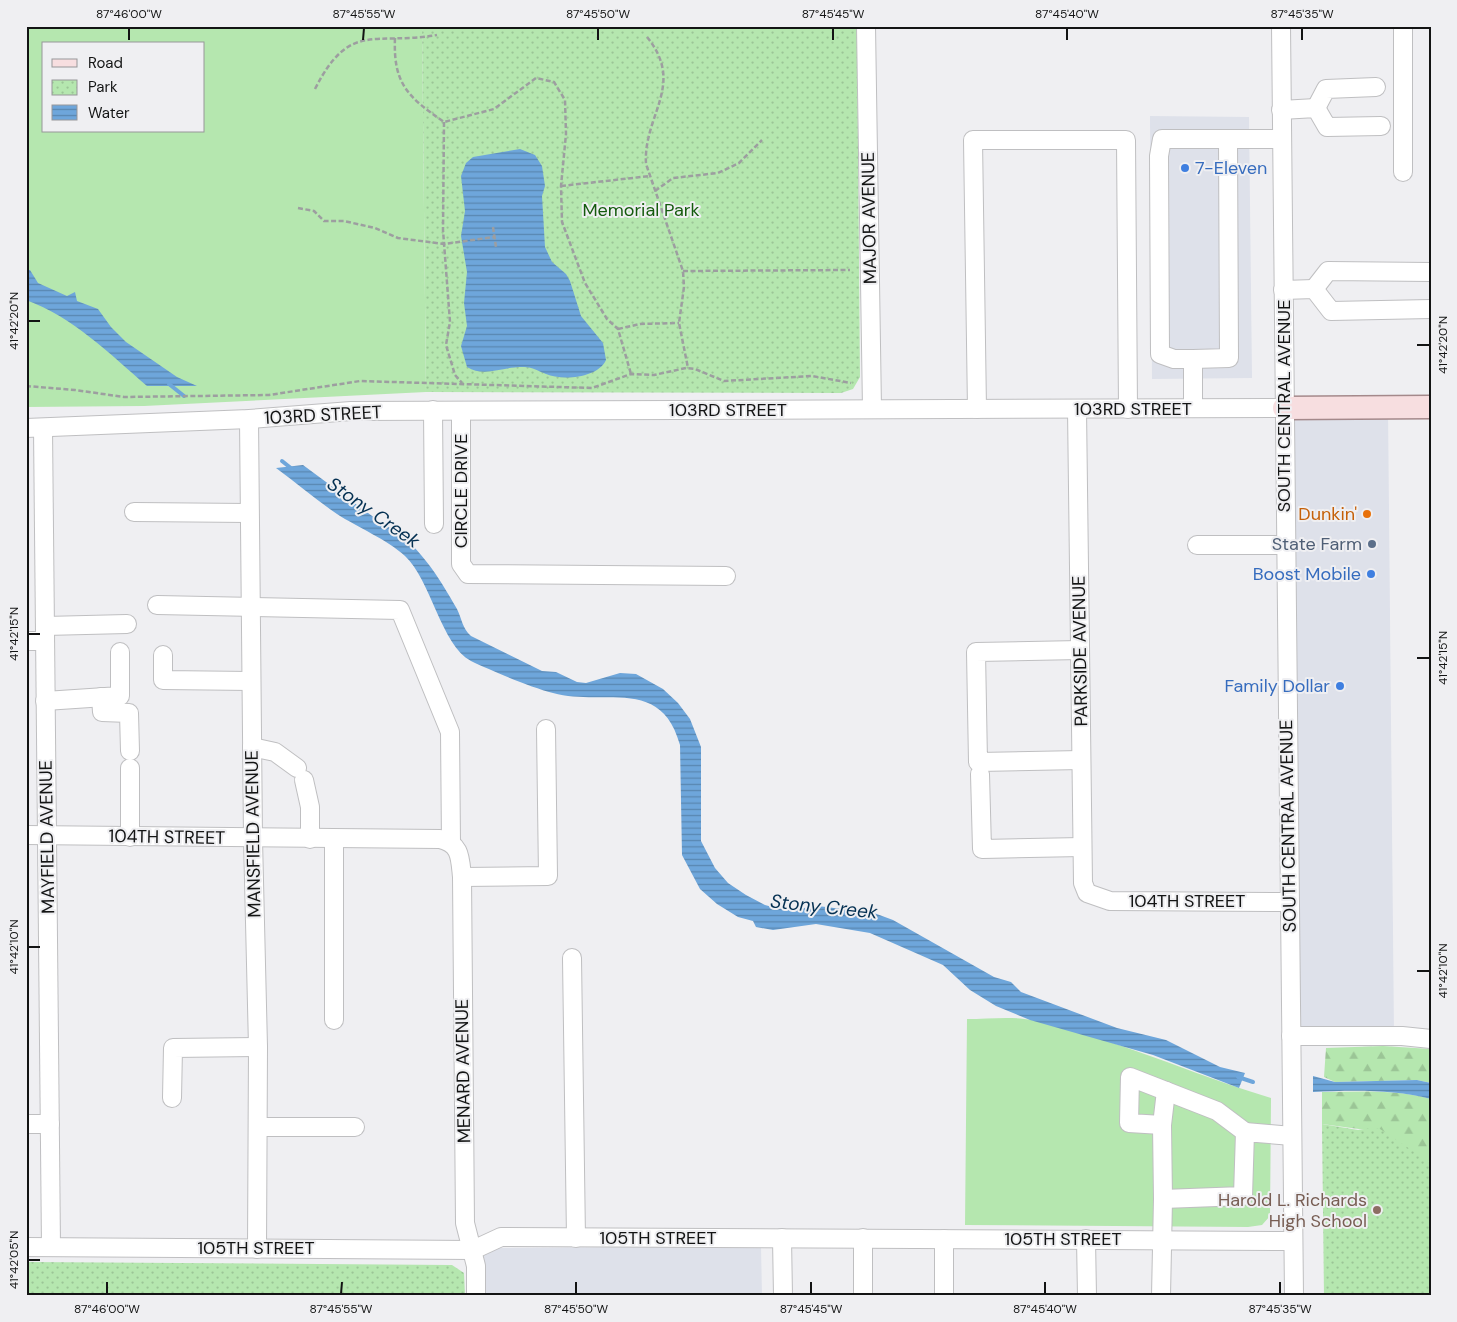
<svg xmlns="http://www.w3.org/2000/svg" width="1457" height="1322" viewBox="0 0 1457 1322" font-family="'DM Sans',sans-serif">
<defs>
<pattern id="forest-firs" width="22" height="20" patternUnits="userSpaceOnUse" patternTransform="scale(1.25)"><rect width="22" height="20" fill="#b5e7af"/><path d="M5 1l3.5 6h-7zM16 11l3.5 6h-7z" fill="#9bc596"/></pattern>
<pattern id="park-dots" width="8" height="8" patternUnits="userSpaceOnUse" patternTransform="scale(1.25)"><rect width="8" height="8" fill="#b5e7af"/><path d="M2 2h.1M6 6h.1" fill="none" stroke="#9bc596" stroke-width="1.8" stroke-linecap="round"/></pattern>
<pattern id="water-rules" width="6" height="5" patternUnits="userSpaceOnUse" patternTransform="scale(1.25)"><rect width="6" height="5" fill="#6ea6db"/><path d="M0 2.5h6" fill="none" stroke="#5986b0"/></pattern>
</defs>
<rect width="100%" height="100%" fill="#efeff2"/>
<g fill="#dee1ea">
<polygon points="1150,116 1249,117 1252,378 1152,379"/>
<polygon points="1388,407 1394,1036 1291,1036 1284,408"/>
<polygon points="761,1246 762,1296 483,1296 483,1256 484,1253 494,1248"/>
</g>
<g fill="#b5e7af" fill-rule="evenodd">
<path d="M26 26H422L426 392 144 406 26 407ZM44 44H204V131H44Z"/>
<path d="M967 1019C987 1019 1012 1016 1032 1020 1114 1038 1191 1074 1271 1098L1270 1216 1262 1225 1248 1227 965 1225Z"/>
</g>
<g fill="url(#forest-firs)">
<polygon points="1383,1046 1431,1049 1431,1083 1417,1080 1335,1082 1324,1077 1326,1048"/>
<path d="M1322 1092C1358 1092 1395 1089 1431 1099V1163L1366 1130 1322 1124Z"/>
</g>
<g fill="url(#park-dots)">
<polygon points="422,26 857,26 860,377 853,389 841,393 426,392"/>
<polygon points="1322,1124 1358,1130 1371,1128 1380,1129 1431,1163 1431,1296 1324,1296"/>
<polygon points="26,1262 452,1265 464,1273 465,1296 26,1296"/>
</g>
<g fill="url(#water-rules)">
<path d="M520 149 535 155 542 166 545 186 542 196 545 247 552 262 566 274 570 281 581 316 603 343 606 360C598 378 562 381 546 374 538 371 533 367 524 367 504 366 485 378 467 367L461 346 467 326 464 303 467 272 461 236 465 211 461 176 466 163 473 157Z"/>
<path d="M26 270H30L38 283 67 296 75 292 77 301 98 309 111 327 126 342 177 377 197 386H147C110 354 73 317 26 300Z"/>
<path d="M303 465 383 524C418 542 438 576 457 609 462 619 462 628 471 636L542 671 556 672 577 682 586 683 620 673 636 674 663 689 678 703 690 719 701 747V841L715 868 728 883 746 895 765 905 776 908 789 910 818 906 874 913 893 920 994 977 1011 982 1021 992 1117 1028 1166 1040 1220 1067 1245 1073 1239 1088 1153 1055 1030 1020 996 1006 970 990 943 965 870 933 816 924 773 930 756 927 753 921 738 917 717 904 700 889 682 855 680 745C661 675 603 707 553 693 530 687 492 671 471 661 441 645 431 580 405 556 388 540 357 527 337 514 316 500 297 483 276 468Z"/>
<path d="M1313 1076 1335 1082 1417 1080 1431 1083V1099C1393 1089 1351 1090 1313 1092Z"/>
</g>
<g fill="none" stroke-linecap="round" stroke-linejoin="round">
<g stroke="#6ea6db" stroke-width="4">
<polyline points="169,384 184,396"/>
<polyline points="282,461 292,469"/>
<polyline points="1238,1077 1253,1082"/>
</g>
<defs>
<g id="minor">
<polyline points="866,26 872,409"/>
<polyline points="1281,26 1294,1296"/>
<polyline points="1316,108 1326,89 1376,87"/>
<polyline points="1281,110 1316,108 1327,127 1381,126"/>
<polyline points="1403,172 1403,26"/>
<polyline points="1314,289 1328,271 1431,272"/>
<polyline points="1283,290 1314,289 1331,311 1431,309"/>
<polyline points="1193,359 1229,358 1228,139"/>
<polyline points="1193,408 1193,359 1174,359 1160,354 1159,156 1162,139 1282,139"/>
<polyline points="977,409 973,140 1126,140 1128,409"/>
<polyline points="1077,409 1083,883 1087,893 1110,901 1289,902"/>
<polyline points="433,410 434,524"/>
<polyline points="461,411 461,564 468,574 726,576"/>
<polyline points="249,419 253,839 258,1047 257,1249"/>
<polyline points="26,428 249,419 351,411 1284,408"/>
<polyline points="43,428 51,1247"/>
<polyline points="134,512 249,513"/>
<polyline points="1197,545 1284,545"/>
<polyline points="157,605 400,610 450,732 451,843"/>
<polyline points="45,626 127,624"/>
<polyline points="26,641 45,641"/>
<polyline points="1080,650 976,652 978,762 1081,760"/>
<polyline points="163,655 163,680 251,681"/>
<polyline points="101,697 102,712 129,713 130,751"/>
<polyline points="45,701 120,696 120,652"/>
<polyline points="252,747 275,752 297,768"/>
<polyline points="130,768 130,837"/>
<polyline points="980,774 982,849 1082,847"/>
<polyline points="304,780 310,807 310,839"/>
<path d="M26 835 440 839C461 844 460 858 462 877L465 1223 476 1266V1296"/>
<polyline points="334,839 334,1020"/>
<polyline points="462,877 548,876 546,729"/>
<polyline points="572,958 576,1238"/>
<polyline points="1291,1036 1402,1036 1431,1039"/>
<polyline points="172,1098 173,1048 258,1047"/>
<polyline points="26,1124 50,1124"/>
<polyline points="1162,1125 1129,1123 1130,1077 1217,1111 1245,1132"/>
<polyline points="258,1127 355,1127"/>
<polyline points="1163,1199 1243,1196 1245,1132 1292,1136"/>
<polyline points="782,1238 783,1296"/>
<polyline points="863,1238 863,1296"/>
<polyline points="944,1239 944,1296"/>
<polyline points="1086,1239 1087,1296"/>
<polyline points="26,1247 473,1250 501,1237 1293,1241"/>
<polyline points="1161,1296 1163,1199 1162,1125 1166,1091"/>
</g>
<polyline id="major" points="1284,408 1431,407"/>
</defs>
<use href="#minor" stroke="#bfbfc1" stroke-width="20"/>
<use href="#major" stroke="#a4898b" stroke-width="25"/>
<g stroke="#9d9ea0" stroke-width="2.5" stroke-dasharray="5 2.5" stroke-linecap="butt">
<path d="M647 37C686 85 643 115 646 164L683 271 684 287 679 323 688 368"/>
<path d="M395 38C393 84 408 97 444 122L494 109 536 78 554 82 565 100 566 134 561 186 562 222 585 283 607 319 618 329 631 374"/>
<path d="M315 89C350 20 374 46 437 35"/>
<polyline points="444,122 443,230 450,322 446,345 455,375 462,383"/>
<polyline points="561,186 650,176"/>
<polyline points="655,191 673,178 718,173 739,163 762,140"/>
<polyline points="298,208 314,211 324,221 344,221 375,228 398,238 444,244 494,237"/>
<polyline points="493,227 496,247"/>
<polyline points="683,271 850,270"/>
<polyline points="618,329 640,324 679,323"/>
<polyline points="26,386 75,390 124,397 269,395 360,381 592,388 631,374 654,375 686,368 695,369 724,381 812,376 851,383"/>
</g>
<use href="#minor" stroke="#fff" stroke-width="18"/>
<use href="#major" stroke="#f7dee0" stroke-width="22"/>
</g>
<path fill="none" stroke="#131414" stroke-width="2" d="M129 40V28M363 40 364 28M598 40V28M833 40V28M1067 40V28M1302 40V28M28 321H40M1417 345H1430M28 634H40M1417 658H1430M28 947H40M1417 971H1430M28 1260H40M107 1294V1282M341 1294 342 1282M576 1294V1282M811 1294V1282M1045 1294V1282M1280 1294V1282"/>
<g fill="#3f7fe0" stroke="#efeff2" stroke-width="2">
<circle cx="1185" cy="168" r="5"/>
<circle cx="1371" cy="574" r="5"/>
<circle cx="1340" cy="686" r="5"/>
</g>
<circle fill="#e8710a" stroke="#efeff2" stroke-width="2" cx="1367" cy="514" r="5"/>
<circle fill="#5c6f8a" stroke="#efeff2" stroke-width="2" cx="1372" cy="544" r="5"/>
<circle fill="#8d6e63" stroke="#efeff2" stroke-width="2" cx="1377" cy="1210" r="5"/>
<g text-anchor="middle" stroke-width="4" stroke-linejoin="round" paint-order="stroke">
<g font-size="18" fill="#366cbe" stroke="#efeff2" text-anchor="end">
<text x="1195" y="174" text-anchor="start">7-Eleven</text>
<text x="1361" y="580">Boost Mobile</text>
<text x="1330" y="692">Family Dollar</text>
</g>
<g font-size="18" fill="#145b0d" stroke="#efeff2">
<text x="641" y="216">Memorial Park</text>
</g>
<g font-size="18" fill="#131414" stroke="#efeff2">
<text transform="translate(869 218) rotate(-91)" y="6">MAJOR AVENUE</text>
<text transform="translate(1284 406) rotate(-90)" y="6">SOUTH CENTRAL AVENUE</text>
<text x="1133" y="415">103RD STREET</text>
<text x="728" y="416">103RD STREET</text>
<text transform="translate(323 415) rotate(-3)" y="6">103RD STREET</text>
<text transform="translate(461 491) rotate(-90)" y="6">CIRCLE DRIVE</text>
<text transform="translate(1080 651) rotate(-91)" y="6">PARKSIDE AVENUE</text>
<text transform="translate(1288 826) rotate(-91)" y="6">SOUTH CENTRAL AVENUE</text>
<text transform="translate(253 834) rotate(-91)" y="6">MANSFIELD AVENUE</text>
<text transform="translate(47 837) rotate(-91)" y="6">MAYFIELD AVENUE</text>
<text transform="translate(167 837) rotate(1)" y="6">104TH STREET</text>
<text x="1187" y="907">104TH STREET</text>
<text transform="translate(463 1071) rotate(-91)" y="6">MENARD AVENUE</text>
<text x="658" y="1244">105TH STREET</text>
<text x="1063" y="1245">105TH STREET</text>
<text x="256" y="1254">105TH STREET</text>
</g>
<g font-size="18" fill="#c56008" stroke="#efeff2" text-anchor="end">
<text x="1357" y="520">Dunkin'</text>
</g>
<g font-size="18" fill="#4e5e75" stroke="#efeff2" text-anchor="end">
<text x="1362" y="550">State Farm</text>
</g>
<g font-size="18" fill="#785e54" stroke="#efeff2" text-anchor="end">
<text x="1367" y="1206">Harold L. Richards<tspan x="1367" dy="21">High School</tspan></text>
</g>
<g font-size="19" font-style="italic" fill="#043052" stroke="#efeff2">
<text transform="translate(374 512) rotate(35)" y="7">Stony Creek</text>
<text transform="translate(824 906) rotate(6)" y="7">Stony Creek</text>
</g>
</g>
<rect width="1457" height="1322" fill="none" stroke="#efeff2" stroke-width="55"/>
<rect x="42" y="42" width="162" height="90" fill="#efeff2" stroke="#979799"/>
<rect x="52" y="59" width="25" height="8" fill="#f7dee0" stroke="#979799"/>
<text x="88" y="68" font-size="15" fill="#131414">Road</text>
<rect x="52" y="80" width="25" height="15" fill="url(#park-dots)" stroke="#979799"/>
<text x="88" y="92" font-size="15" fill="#131414">Park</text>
<rect x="52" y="105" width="25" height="15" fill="url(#water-rules)" stroke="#979799"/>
<text x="88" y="118" font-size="15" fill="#131414">Water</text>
<rect x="28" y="28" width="1402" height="1266" fill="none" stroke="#131414" stroke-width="2"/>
<g font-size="12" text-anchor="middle" fill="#131414">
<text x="129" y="18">87°46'00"W</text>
<text x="364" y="18">87°45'55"W</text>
<text x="598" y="18">87°45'50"W</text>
<text x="833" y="18">87°45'45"W</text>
<text x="1067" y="18">87°45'40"W</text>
<text x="1302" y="18">87°45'35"W</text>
<text transform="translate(14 321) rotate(-90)" y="4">41°42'20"N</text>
<text transform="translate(1443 345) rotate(-90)" y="4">41°42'20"N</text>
<text transform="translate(14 634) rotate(-90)" y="4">41°42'15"N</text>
<text transform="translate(1443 658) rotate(-90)" y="4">41°42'15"N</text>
<text transform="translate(14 947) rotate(-90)" y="4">41°42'10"N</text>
<text transform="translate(1443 971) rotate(-90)" y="4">41°42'10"N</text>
<text transform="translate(14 1260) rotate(-90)" y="4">41°42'05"N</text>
<text x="107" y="1313">87°46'00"W</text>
<text x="341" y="1313">87°45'55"W</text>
<text x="576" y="1313">87°45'50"W</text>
<text x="811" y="1313">87°45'45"W</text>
<text x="1045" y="1313">87°45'40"W</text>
<text x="1280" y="1313">87°45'35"W</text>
</g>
</svg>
